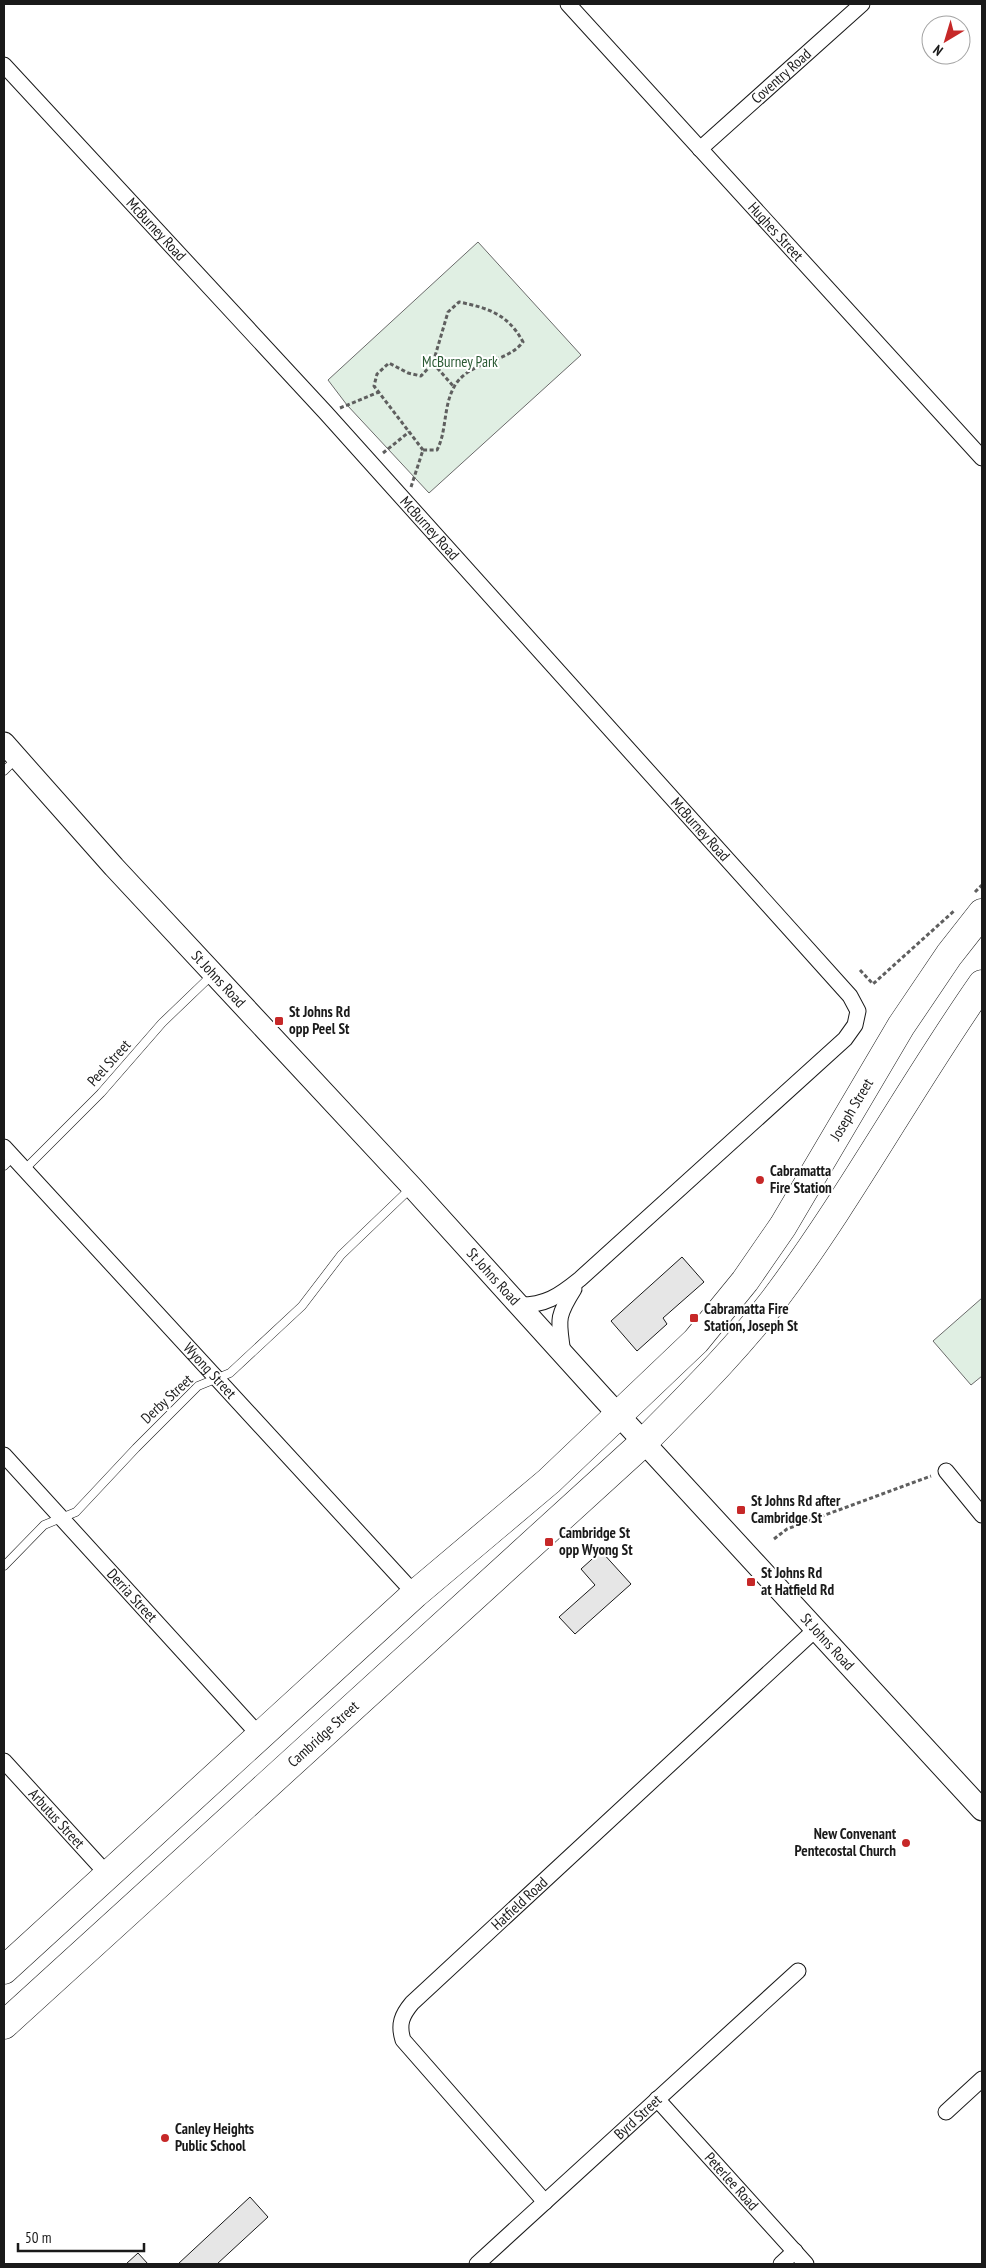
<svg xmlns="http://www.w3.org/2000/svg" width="986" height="2268" viewBox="0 0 986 2268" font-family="'PT Sans Narrow',sans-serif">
<rect width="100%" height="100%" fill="#fff"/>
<g fill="#e0efe3" stroke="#6a6a6a">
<polygon points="478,242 581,355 429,493 347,405 328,380"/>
<polygon points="982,1298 982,1376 971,1385 933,1341"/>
</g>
<g fill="#e6e6e6" stroke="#1a1a1a">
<polygon points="682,1257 704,1282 663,1318 667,1324 637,1351 611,1321"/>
<polygon points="601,1551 631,1584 575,1634 559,1617 595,1585 581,1569"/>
<polygon points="250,2197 268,2217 217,2264 178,2264"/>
<polygon points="138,2253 148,2264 126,2264"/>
</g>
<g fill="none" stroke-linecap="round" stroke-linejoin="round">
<defs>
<g id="lane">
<polyline points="4,771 17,758"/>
<polyline points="4,1166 13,1157"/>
<polyline points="24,1170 101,1093 162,1023 212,975"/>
<polyline points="4,1566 44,1525 76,1512 136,1448 198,1386 230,1373 302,1306 341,1255 412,1187"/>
</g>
<g id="street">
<path id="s1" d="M568 4 982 458"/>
<path id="s2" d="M4 65 326 413 850 996 858 1011 855 1025 845 1039 580 1279C559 1296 545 1306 517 1305"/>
<path id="s3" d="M700 149 862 4"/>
<path id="s4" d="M4 1147 415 1594"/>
<path d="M563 1354C559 1321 555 1319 574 1289"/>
<path id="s5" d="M4 1455 260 1736"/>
<polyline points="946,1471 982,1515"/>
<path id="s6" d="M4 1761 108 1875"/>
<path id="s7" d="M657 2099 806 2264"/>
<polyline points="946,2112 982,2079"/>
<path id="s8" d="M545 2202 403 2040C398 2024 402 2015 412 2003L816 1629"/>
<path id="s9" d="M477 2264 798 1971"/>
<polyline points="781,2264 795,2251"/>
</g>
<g id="secondary">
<path id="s10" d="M4 743 114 867 412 1187 603 1398 982 1810"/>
</g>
<g id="highway">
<path id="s11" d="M4 1970 415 1594 549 1481 696 1341 745 1281 783 1226 901 1026 949 955 982 913"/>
<path id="s12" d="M4 2025 644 1442C689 1396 735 1351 774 1300 850 1199 910 1087 982 984"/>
</g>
</defs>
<use href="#lane" stroke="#1a1a1a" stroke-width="9"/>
<use href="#street" stroke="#1a1a1a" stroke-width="17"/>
<use href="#secondary" stroke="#1a1a1a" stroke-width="23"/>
<use href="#highway" stroke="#1a1a1a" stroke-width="29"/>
<g stroke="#5f5f5f" stroke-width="3" stroke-dasharray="4 2.5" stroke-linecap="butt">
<polyline points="433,363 454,387"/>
<polyline points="340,408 379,392"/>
<polyline points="383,453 409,432"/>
<path d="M411 487 423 450H437C447 431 443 407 454 387 469 360 506 364 523 342 508 314 488 308 459 302L448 312 433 363 421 376 408 373 389 363 377 374 374 386 423 450"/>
<polyline points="975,892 982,885"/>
<polyline points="860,970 873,984 954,911"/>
<polyline points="774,1539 787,1529 931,1476"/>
</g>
<use href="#lane" stroke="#fff" stroke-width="8"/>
<use href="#street" stroke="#fff" stroke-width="15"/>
<use href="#secondary" stroke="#fff" stroke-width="21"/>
<use href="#highway" stroke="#fff" stroke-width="28"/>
</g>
<g fill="#c62828" stroke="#fff" stroke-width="2">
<rect x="274" y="1016" width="10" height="10" rx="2.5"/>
<circle cx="760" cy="1180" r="5"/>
<rect x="689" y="1313" width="10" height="10" rx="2.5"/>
<rect x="736" y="1505" width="10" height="10" rx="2.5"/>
<rect x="544" y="1537" width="10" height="10" rx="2.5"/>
<rect x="746" y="1577" width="10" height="10" rx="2.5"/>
<circle cx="906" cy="1843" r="5"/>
<circle cx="165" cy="2138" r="5"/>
</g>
<g text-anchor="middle" stroke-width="4" stroke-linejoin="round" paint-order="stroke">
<g font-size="15" fill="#1a1a1a" stroke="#fff">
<text dy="5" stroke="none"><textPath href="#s3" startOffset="109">Coventry Road</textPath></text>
<text dy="5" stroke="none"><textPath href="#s2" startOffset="224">McBurney Road</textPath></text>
<text dy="5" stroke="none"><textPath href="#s1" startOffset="308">Hughes Street</textPath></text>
<text dy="5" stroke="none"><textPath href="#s2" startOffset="629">McBurney Road</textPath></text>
<text dy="5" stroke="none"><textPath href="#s2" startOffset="1034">McBurney Road</textPath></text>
<text dy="5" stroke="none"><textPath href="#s10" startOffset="319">St Johns Road</textPath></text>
<text transform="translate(109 1063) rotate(-48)" y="5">Peel Street</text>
<text dy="5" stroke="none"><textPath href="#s11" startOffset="1215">Joseph Street</textPath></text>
<text dy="5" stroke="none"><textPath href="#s10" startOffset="724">St Johns Road</textPath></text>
<text dy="5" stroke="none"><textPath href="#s4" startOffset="304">Wyong Street</textPath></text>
<text transform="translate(167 1399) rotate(-43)" y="5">Derby Street</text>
<text dy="5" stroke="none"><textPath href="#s5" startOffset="190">Derria Street</textPath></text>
<text dy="5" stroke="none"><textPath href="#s10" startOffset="1219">St Johns Road</textPath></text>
<text dy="5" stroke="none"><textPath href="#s12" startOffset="432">Cambridge Street</textPath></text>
<text dy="5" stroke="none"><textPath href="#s6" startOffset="78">Arbutus Street</textPath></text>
<text dy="5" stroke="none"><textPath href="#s8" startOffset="402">Hatfield Road</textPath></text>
<text dy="5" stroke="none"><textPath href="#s9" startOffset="218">Byrd Street</textPath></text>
<text dy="5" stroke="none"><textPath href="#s7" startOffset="111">Peterlee Road</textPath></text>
</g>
<g font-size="15" fill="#2b5a34" stroke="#fff">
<text x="460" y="367">McBurney Park</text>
</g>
<g font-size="15" font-weight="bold" fill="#1a1a1a" stroke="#fff" text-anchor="start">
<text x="289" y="1017">St Johns Rd<tspan x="289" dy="17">opp Peel St</tspan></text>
<text x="770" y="1176">Cabramatta<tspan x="770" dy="17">Fire Station</tspan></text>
<text x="704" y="1314">Cabramatta Fire<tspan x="704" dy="17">Station, Joseph St</tspan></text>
<text x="751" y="1506">St Johns Rd after<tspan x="751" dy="17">Cambridge St</tspan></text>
<text x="559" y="1538">Cambridge St<tspan x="559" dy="17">opp Wyong St</tspan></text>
<text x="761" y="1578">St Johns Rd<tspan x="761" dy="17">at Hatfield Rd</tspan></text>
<text x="896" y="1839" text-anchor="end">New Convenant<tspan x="896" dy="17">Pentecostal Church</tspan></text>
<text x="175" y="2134">Canley Heights<tspan x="175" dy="17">Public School</tspan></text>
</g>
</g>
<rect width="986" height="2268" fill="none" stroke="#1a1a1a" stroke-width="10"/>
<g transform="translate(946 40) rotate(218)"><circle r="24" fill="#ffffff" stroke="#a3a3a3"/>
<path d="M0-4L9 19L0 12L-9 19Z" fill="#c62828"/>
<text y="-8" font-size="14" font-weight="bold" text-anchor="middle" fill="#1a1a1a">N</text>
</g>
<path d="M18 2243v8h126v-8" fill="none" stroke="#1a1a1a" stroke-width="2.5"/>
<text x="25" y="2243" font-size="15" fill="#1a1a1a" stroke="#ffffff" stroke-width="4" paint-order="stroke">50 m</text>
</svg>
